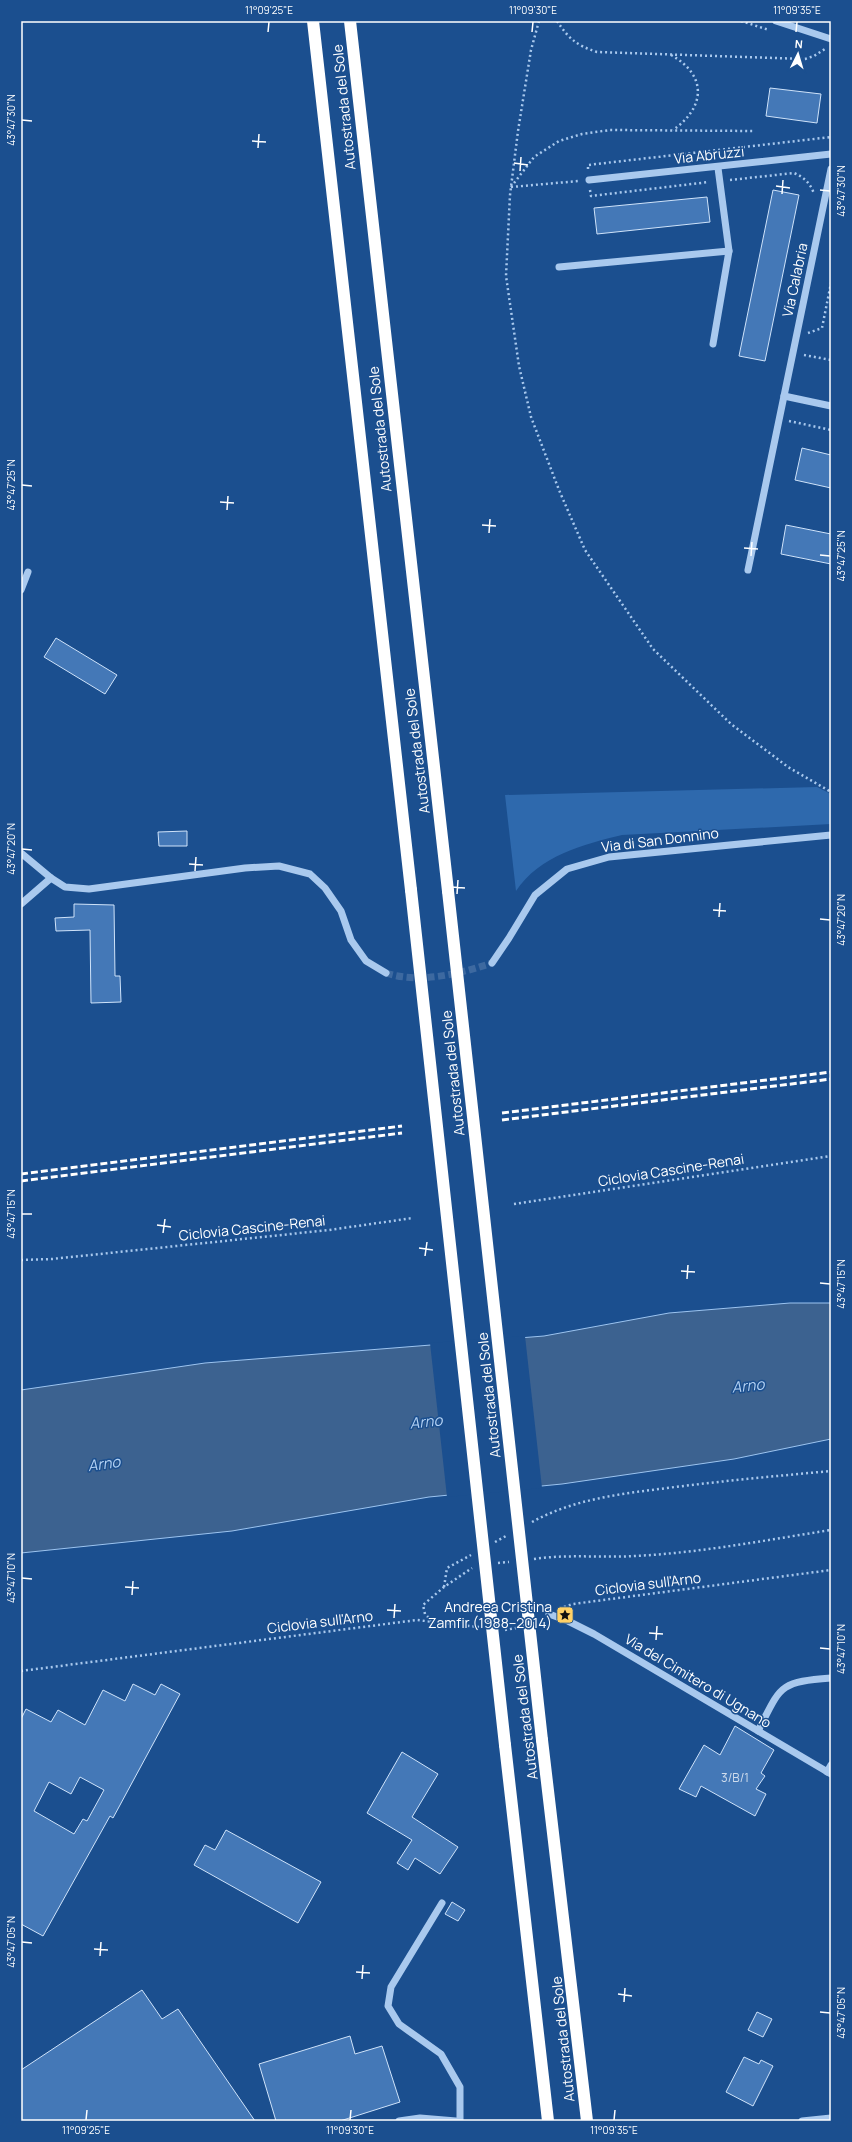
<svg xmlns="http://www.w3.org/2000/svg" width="852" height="2142" viewBox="0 0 852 2142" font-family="Manrope,sans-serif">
<rect width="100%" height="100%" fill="#1b4f8f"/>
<path fill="#2e69ad" d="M817 787 831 794V824L622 835C584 844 539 856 516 891L505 795Z"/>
<polygon fill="#3c6290" stroke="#9cc4f0" points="790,1303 831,1303 831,1439 734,1459 562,1484 429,1497 232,1531 21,1553 21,1390 205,1363 544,1336 669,1313"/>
<polygon fill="#1b4f8f" points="525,1336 542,1488 447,1497 430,1343"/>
<g fill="#4478b7" stroke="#cfe3fa" fill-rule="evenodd">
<polygon points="770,88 821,94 817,123 766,116"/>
<polygon points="773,190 799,195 765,361 739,356"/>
<polygon points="707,197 710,222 597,234 594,208"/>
<polygon points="802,448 831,455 831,488 795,480"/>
<polygon points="786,525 831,534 831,564 781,554"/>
<polygon points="56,638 117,675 105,694 44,657"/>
<polygon points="187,831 187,846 159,846 158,832"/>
<polygon points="74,904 114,905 115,976 120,976 121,1002 91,1003 90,930 56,931 55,918 74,917"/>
<path d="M133 1684 155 1695 161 1684 180 1694 113 1818 110 1816 43 1936 21 1924V1719L26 1709 51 1722 58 1710 85 1725 103 1690 125 1701ZM80 1777 104 1790 87 1821 83 1819 74 1834 34 1811 49 1782 71 1794Z"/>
<polygon points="735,1726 774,1750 761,1773 765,1776 756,1789 766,1794 755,1816 701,1786 696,1797 679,1789 704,1745 720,1755"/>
<polygon points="402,1752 438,1774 412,1817 458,1847 440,1874 415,1858 408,1870 397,1863 412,1840 367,1813"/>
<polygon points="226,1830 321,1882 298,1923 194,1865 205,1845 215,1850"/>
<polygon points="452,1902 465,1910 458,1921 445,1914"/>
<polygon points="142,1990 162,2019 178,2009 255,2121 21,2121 21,2070"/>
<polygon points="757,2012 772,2019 763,2037 748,2030"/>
<polygon points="350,2036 355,2054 382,2046 400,2102 340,2121 276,2121 259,2064"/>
<polygon points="744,2057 759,2064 761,2060 773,2066 753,2106 726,2092"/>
</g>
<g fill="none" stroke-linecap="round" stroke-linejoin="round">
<path stroke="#3d69a0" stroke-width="7" stroke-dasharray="7 3.5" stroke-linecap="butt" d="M386 973C419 984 459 974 492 963"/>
<g stroke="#a9c9ee" stroke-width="2.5" stroke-dasharray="2 3" stroke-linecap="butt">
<polyline points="539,21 531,50 518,131 510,195 506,276 519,366 531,417 559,490 585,550 653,649 731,724 788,767 831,792"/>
<path d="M557 21C569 39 576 45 597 52L805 59 814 56 825 49"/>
<polyline points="741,21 769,30"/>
<path d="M671 55C707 75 706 107 673 130"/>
<polyline points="588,169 588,165 831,137"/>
<path d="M730 180 794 173C804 177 811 184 814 194"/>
<polyline points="511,187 534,157 559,141 582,134 610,130 755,131"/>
<polyline points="511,187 579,181"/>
<polyline points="590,190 591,196 709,182"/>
<polyline points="808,333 822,328 831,283"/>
<polyline points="804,355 831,360"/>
<polyline points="789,421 831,430"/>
<polyline points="514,1204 831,1156"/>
<polyline points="21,1260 52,1259 329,1230 413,1218"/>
<path d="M532 1522C574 1499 620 1494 667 1488 722 1481 776 1476 831 1471"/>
<polyline points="495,1542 506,1536"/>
<path d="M534 1559C567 1554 601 1558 634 1556 700 1553 766 1540 831 1530"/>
<polyline points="498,1563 509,1562"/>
<polyline points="444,1587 447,1568 471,1555"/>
<polyline points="564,1607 573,1604 831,1570"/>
<polyline points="432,1621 425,1614 423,1605 444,1587 472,1568"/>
<polyline points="505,1630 516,1628"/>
<polyline points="21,1671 417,1620 479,1627"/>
</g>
<g stroke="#a9c9ee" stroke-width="7">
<polyline points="776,21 831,39"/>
<polyline points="831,169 784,396 831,406"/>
<polyline points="589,180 831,154"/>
<polyline points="559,267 729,251"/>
<polyline points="713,344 729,251 718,168"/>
<polyline points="748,570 784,396"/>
<polyline points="21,590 28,572"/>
<polyline points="21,853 51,878 65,887 89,889 245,868 279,866 310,874 325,888 341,911 351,940 366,961 386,973"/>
<polyline points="21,904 51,878"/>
<polyline points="492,963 509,938 535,895 567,869 609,857 831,835"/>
<polyline points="549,1614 568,1621 594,1634 831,1774"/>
<path d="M758 1731C781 1686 778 1682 831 1678"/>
<polyline points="827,1772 831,1765"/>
<polyline points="442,1903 391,1987 388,2006 399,2024 441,2054 460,2087 460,2121"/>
<polyline points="399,2121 420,2118 456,2121"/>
<polyline points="802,2121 831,2118"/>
</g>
<g stroke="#fff" stroke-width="12">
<polyline points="313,21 411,890"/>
<polyline points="350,21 448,891"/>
<polyline points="542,1740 587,2121"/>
<polyline points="505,1745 548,2121"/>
</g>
<g stroke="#fff" stroke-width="3" stroke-dasharray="7 3" stroke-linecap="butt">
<polyline points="502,1113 831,1072"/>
<polyline points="502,1120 831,1079"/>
<polyline points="21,1174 402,1126"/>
<polyline points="21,1181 402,1133"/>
</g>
<g stroke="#fff" stroke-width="12">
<polyline points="411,890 505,1745"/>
<polyline points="448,891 542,1740"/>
</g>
</g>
<path fill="none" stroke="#fff" stroke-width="1.5" d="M268 32 269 22M532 32 533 22M796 32 797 22M22 120 32 121M252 141 266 142M258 148 259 134M514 163 528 165M520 171 521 157M776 186 790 188M820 190 830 191M782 194 783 180M22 485 32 486M220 502 234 503M227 510 228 496M482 525 496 526M489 533 490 519M744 548 758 549M820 555 830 556M751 556 752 542M22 849 32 850M189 864 203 865M195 871 196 857M451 887 465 888M457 894 458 880M713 910 726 911M719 917 720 903M820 919 830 920M22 1214H32M157 1225 171 1227M163 1233 165 1219M419 1248 433 1250M425 1256 427 1242M681 1271 695 1272M687 1279 688 1265M820 1283 830 1284M22 1578 32 1579M125 1587 139 1588M132 1595 133 1581M387 1610 401 1611M394 1618 395 1604M649 1633 663 1634M656 1640 657 1626M820 1648 830 1649M22 1942 32 1943M94 1949 108 1950M100 1956 101 1942M356 1972 370 1973M362 1979 363 1965M618 1994 632 1996M624 2002 625 1988M820 2012 830 2013M86 2120 87 2110M350 2120 351 2110M614 2120 615 2110"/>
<defs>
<symbol id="sight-square" viewBox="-11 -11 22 22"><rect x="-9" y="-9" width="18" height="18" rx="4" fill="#ffd166" stroke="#1b4f8f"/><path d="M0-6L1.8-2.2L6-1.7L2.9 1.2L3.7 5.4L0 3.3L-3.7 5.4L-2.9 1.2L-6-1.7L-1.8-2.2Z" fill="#111"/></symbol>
</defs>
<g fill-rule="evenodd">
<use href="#sight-square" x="555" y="1605" width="20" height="20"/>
</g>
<g text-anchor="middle" stroke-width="3" stroke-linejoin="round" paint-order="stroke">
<g font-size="12" fill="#d0dded">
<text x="735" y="1782">3/B/1</text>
</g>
<g font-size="14" fill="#fff" stroke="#1b4f8f">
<text transform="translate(344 107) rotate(-96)" y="5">Autostrada del Sole</text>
<text transform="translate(709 155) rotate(-6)" y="5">Via Abruzzi</text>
<text transform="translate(795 280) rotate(-78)" y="5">Via Calabria</text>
<text transform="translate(380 429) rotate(-96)" y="5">Autostrada del Sole</text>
<text transform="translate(417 751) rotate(-97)" y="5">Autostrada del Sole</text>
<text transform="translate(660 840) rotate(-7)" y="5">Via di San Donnino</text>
<text transform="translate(453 1073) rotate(-96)" y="5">Autostrada del Sole</text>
<text transform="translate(671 1170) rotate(-9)" y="5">Ciclovia Cascine-Renai</text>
<text transform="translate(252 1228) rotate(-6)" y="5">Ciclovia Cascine-Renai</text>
<text transform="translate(489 1395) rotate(-96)" y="5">Autostrada del Sole</text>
<text transform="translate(648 1584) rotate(-7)" y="5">Ciclovia sull'Arno</text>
<text transform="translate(320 1622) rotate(-7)" y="5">Ciclovia sull'Arno</text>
<text transform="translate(698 1681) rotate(31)" y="5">Via del Cimitero di Ugnano</text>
<text transform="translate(525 1717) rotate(-97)" y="5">Autostrada del Sole</text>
<text transform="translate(563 2039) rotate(-96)" y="5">Autostrada del Sole</text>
</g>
<g font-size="14" fill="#fff" stroke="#1b4f8f" text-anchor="end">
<text x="552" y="1612">Andreea Cristina<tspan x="552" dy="16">Zamfir (1988–2014)</tspan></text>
</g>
<g font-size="15" font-style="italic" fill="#b5d3f5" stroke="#1b4f8f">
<text transform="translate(748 1386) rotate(-6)" y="5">Arno</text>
<text transform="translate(426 1422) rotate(-6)" y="5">Arno</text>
<text transform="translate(104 1464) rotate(-8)" y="5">Arno</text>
</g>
</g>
<rect width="852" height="2142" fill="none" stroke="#1b4f8f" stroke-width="44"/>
<g transform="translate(798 54) rotate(5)" stroke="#1b4f8f" stroke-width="3" paint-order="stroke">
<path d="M0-3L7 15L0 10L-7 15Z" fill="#ffffff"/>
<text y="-6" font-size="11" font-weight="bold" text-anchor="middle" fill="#ffffff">N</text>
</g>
<rect x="22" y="22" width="808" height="2098" fill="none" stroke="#fff" stroke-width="1.5"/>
<g font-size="10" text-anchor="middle" fill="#fff">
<text x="269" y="14">11°09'25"E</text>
<text x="533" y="14">11°09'30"E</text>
<text x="797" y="14">11°09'35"E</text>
<text transform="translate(11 120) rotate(-90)" y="4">43°47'30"N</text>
<text transform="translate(841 191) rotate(-90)" y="4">43°47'30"N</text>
<text transform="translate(11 485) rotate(-90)" y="4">43°47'25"N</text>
<text transform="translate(841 556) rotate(-90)" y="4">43°47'25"N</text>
<text transform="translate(11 849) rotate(-90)" y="4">43°47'20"N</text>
<text transform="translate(841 920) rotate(-90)" y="4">43°47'20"N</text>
<text transform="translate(11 1214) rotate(-90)" y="4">43°47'15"N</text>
<text transform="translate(841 1284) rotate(-90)" y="4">43°47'15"N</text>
<text transform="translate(11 1578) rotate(-90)" y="4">43°47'10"N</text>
<text transform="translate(841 1649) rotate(-90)" y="4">43°47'10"N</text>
<text transform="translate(11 1942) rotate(-90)" y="4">43°47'05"N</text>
<text transform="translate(841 2013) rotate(-90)" y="4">43°47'05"N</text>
<text x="86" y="2134">11°09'25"E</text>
<text x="350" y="2134">11°09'30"E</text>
<text x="614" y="2134">11°09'35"E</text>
</g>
</svg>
